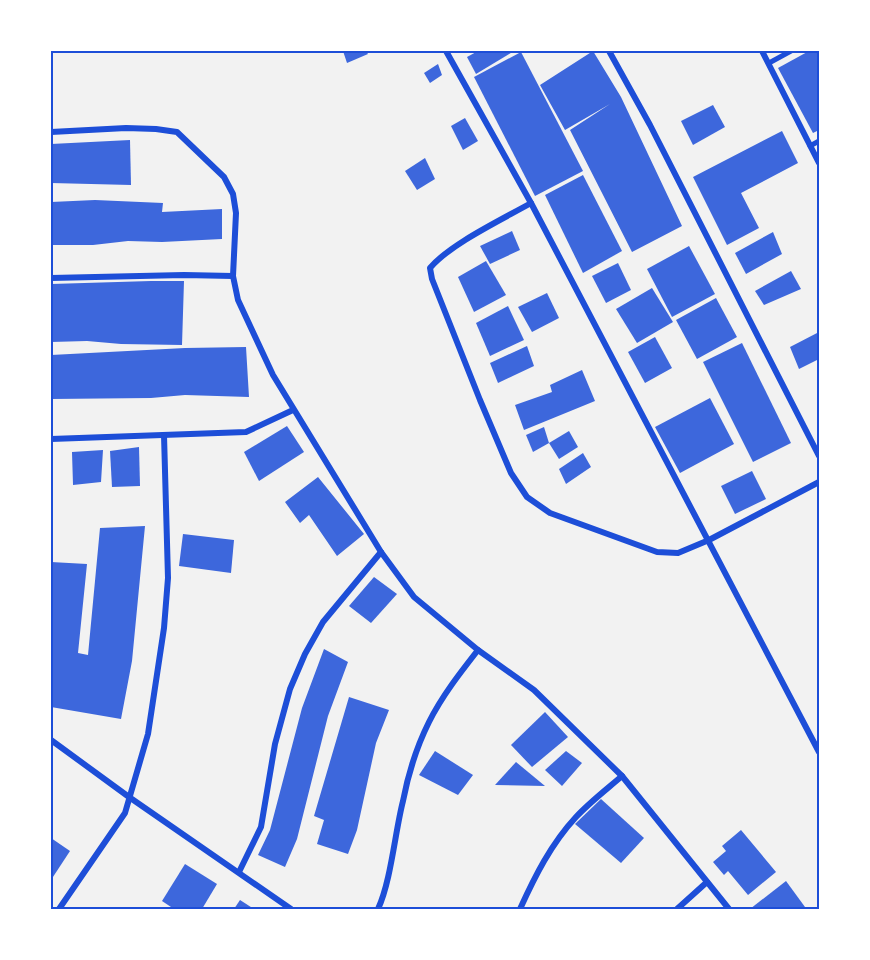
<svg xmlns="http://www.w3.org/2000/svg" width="870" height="960" viewBox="0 0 870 960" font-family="'Roboto Condensed',sans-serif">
<rect width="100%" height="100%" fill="#f2f2f2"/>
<g fill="#3d67dc">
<polygon points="343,51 366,51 368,54 347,63"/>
<polygon points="478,51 514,51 476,74 467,57"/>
<polygon points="593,51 621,97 682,226 632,252 570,130 610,104 565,130 540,85"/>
<polygon points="809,51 819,51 819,130 813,133 778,68"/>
<polygon points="521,52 583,171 535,196 474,77"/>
<polygon points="438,64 442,75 430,83 424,73"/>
<polygon points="713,105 725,127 693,145 681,121"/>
<polygon points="465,118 478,141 463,150 451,126"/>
<polygon points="782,131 798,163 741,193 759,228 727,245 693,177"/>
<polygon points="130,140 131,185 51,183 51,144"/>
<polygon points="425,158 435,179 417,190 405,171"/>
<polygon points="583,175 622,251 583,273 545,195"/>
<polygon points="95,200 163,203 162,212 222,209 222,239 162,242 128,241 93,245 51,245 51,202"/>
<polygon points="512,231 520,250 490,264 480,246"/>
<polygon points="773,232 782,254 746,274 735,253"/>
<polygon points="689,246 715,294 672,317 647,269"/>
<polygon points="486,261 506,295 474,312 458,277"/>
<polygon points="618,263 631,290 606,303 592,276"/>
<polygon points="791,271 801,289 764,305 755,291"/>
<polygon points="151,281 184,281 182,345 121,344 87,341 51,342 51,284"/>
<polygon points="652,288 673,322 637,343 616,309"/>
<polygon points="547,293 559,318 532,332 518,307"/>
<polygon points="716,298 737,337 697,359 676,320"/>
<polygon points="508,306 524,340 490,356 476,323"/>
<polygon points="819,332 819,359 799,369 790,347"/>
<polygon points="655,337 672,368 645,383 628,352"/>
<polygon points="742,343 791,443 753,462 703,362"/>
<polygon points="527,346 534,366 498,383 490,363"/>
<polygon points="246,347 249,397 185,395 151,398 51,399 51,355 185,348"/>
<polygon points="582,370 595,401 524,430 515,405 552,392 550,385"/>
<polygon points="710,398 734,444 680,473 655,427"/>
<polygon points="287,426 304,452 259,481 244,452"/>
<polygon points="544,427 549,443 533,452 526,435"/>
<polygon points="569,431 578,447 559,459 549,443"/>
<polygon points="139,447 140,486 112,487 110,451"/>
<polygon points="103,450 101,482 73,485 72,452"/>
<polygon points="583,453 591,467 566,484 559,469"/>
<polygon points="752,471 766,499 735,514 721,486"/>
<polygon points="318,477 364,534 337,556 309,515 300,523 285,502"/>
<polygon points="145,526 132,661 121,719 51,707 51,562 87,564 78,653 88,655 100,528"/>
<polygon points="183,534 234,540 231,573 179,566"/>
<polygon points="374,577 397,594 371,623 349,606"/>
<polygon points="324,649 348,662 328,716 297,839 285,867 258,855 270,830 302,708"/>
<polygon points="349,697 389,710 376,743 357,830 348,854 317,844 324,820 314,816"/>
<polygon points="545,712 568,737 532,767 511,745"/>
<polygon points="435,751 473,775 458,795 419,775"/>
<polygon points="566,751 582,763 562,786 545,770"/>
<polygon points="516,762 545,786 495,785"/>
<polygon points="601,799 644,838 621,863 575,824"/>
<polygon points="741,830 776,872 748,895 728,871 724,875 713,862 726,851 722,846"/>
<polygon points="51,838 70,851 51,880"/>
<polygon points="185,864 217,884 202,909 174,909 162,901"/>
<polygon points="786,881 805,907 802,909 750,909"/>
<polygon points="240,900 254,909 234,909"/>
</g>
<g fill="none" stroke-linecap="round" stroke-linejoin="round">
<g stroke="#1d4ed8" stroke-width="5">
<polyline points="769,63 791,51"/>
<polyline points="810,146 819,141"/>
</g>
<g stroke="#1d4ed8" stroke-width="6">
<polyline points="446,51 531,203 819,752"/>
<polyline points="609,51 650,125 819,456"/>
<polyline points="762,51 819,163"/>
<polyline points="51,132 126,128 156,129 177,132 224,177 233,194 236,213 233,276 238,300 273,375 381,552 414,597 478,650 534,690 622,776 729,909"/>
<path d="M531 203C503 219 450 244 430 268L432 279 480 400 511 473 527 497 550 513 657 552 678 553 709 540 819 482"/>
<polyline points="51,278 184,275 233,276"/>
<polyline points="51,439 246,432 293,410"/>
<polyline points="51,740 129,797 291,909"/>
<polyline points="239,872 261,827 275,744 290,689 305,654 323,622 381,552"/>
<polyline points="59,909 125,813 148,734 164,628 168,578 164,435"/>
<path d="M378 909C391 881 395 832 403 801 408 775 417 746 429 722 442 696 460 673 478 650"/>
<path d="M520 909C535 876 551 844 576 817 590 802 607 789 622 776"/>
<polyline points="677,909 707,882"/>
</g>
</g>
<rect width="870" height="960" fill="none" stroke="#ffffff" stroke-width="105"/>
<rect x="52" y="52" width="766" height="856" fill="none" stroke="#1d4ed8" stroke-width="2"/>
</svg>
